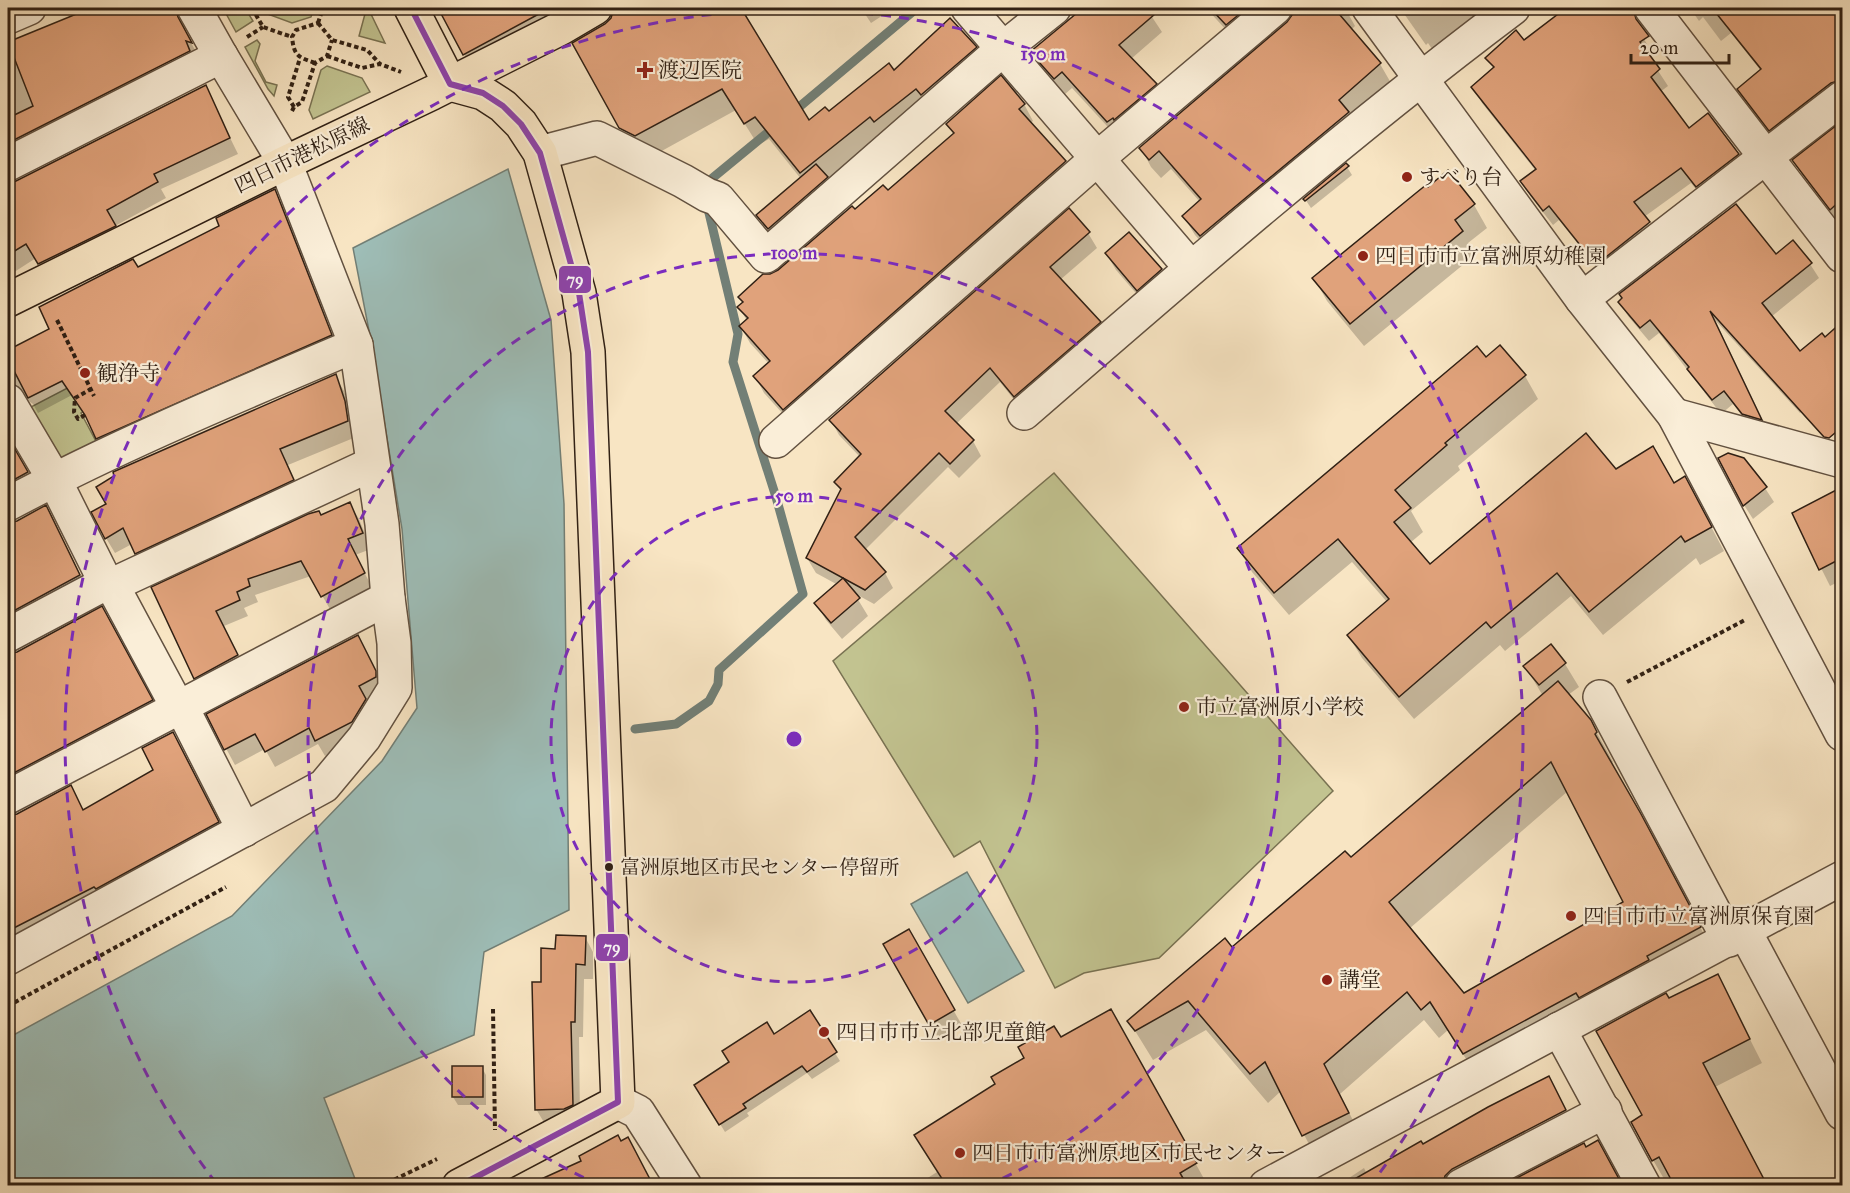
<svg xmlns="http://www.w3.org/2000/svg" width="1850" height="1193" viewBox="0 0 1850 1193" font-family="'IM FELL Great Primer','Noto Serif JP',serif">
<rect width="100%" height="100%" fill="#f8e5c3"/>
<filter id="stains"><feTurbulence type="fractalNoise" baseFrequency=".00333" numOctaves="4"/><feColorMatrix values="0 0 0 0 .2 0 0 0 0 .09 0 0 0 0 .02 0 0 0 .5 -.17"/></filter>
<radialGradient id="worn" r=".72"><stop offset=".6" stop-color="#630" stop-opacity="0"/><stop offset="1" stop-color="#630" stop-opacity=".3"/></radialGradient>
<g fill="#c2c390" stroke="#797252" stroke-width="1.5">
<polygon points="223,8 245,8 253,21 236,32"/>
<polygon points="260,8 314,8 311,17 292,23 262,12"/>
<polygon points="345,8 368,8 385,43 359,36 365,14"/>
<polygon points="257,40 260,44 255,61 266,82 277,85 274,96 268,89 245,47"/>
<polygon points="327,66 362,78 370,92 313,119 309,110 321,70"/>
<polygon points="77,383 87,409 81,413 99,447 64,464 29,408"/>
<polygon points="1054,473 1333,791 1159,958 1084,973 1055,988 980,841 954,857 833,661"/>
</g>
<g fill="#9ebeb8" stroke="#727f76" stroke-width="1.5">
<polygon points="508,169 551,320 564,504 569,910 484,952 474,1035 324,1098 357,1184 8,1186 8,1038 232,916 382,761 417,708 402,529 370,336 353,248"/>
<polygon points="967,872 1024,971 968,1003 911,904"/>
</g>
<g fill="#0003" fill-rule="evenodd">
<polygon points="94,8 176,8 184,23 186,34 199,57 8,163 8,43"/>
<polygon points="439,8 595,8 473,70"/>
<polygon points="649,8 667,8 672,17 687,8 739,8 809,122 828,113 894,72 975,48 988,71 773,236 758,215 801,179 769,139 758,145 736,110 649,158 633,151 620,127 613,27"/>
<polygon points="861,8 894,8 871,23"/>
<polygon points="1085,8 1146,8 1162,32 1131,59 1156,84 1165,101 1118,138 1072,88 1064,95 1042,69 1032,52"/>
<polygon points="1206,8 1345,8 1355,26 1351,30 1380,64 1391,83 1212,254 1195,235 1184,217 1200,202 1171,169 1161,178 1151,167 1141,148 1288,23 1295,9 1283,8 1238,43"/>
<polygon points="1400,8 1493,8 1432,49 1428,43 1426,45"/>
<polygon points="1568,8 1619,8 1644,39 1653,55 1649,57 1668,86 1660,92 1688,131 1738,154 1747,170 1706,202 1691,183 1644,217 1658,239 1606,279 1559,220 1553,225 1531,197 1522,182 1536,171 1482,103 1473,87 1495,68 1494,66"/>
<polygon points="1690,8 1842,8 1842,98 1780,146 1748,105 1739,89 1761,71 1731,33 1721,41 1703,17 1699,21"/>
<polygon points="205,87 238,154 161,189 166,198 115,226 123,242 48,279 36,258 8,276 8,184 17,182"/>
<polygon points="1024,104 1033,121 1030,123 1065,162 1074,178 793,425 764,393 755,376 769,364 750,343 741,327 747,321 739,307 743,304 740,297 779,271 855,211 887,192 954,135 948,124"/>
<polygon points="1842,123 1842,223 1840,225 1803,177 1794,161"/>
<polygon points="1347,167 1352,175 1311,208 1305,199"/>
<polygon points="274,191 283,206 339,351 106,453 90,423 72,395 38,413 33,404 27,400 18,397 8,400 8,352 51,330 137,269 221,227"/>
<polygon points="1474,205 1487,228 1468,243 1475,255 1364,346 1327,301 1314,278"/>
<polygon points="1088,233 1097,248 1060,280 1100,323 1108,338 1023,411 1000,382 956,424 973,441 981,456 959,478 948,467 865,550 885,573 893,588 874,604 854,593 868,616 842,639 826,620 816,603 838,585 816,573 807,558 841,492 836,482 860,457 839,435 831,420"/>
<polygon points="1106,253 1161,270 1170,287 1147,306 1116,270"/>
<polygon points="1776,256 1810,264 1819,278 1771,317 1804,409 1800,413 1715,320 1769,433 1752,428 1733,404 1721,414 1659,333 1649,341 1628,316 1620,302"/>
<polygon points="1842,324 1842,401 1813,361 1824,339"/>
<polygon points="1486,359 1525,376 1538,399 1458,466 1460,470 1411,511 1423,532 1410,543 1429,566 1616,471 1674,485 1698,502 1724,551 1700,565 1696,558 1603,635 1571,596 1505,651 1500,645 1414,719 1362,658 1348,635 1387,602 1352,562 1289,615 1252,572 1238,548"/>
<polygon points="335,376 344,391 353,418 356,437 288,465 301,496 146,568 132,544 115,553 106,538"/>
<polygon points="15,453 36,488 8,503 8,457"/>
<polygon points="1765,488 1774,502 1753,519 1744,505"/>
<polygon points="1842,489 1842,580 1830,586 1794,514"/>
<polygon points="350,504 359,519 371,549 355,555 373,589 331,611 311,576 255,595 258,602 244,608 248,616 224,626 245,671 204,693 153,588"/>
<polygon points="17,522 54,522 88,591 8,634 8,524"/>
<polygon points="110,623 160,716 8,796 8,655"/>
<polygon points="366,653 384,689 361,738 325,756 318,744 275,767 265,749 235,765 208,715"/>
<path d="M1565 664 1579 687 1568 695 1590 721 1607 751 1613 762 1611 764 1657 845 1716 957 1481 1083 1448 1030 1439 1038 1424 1020 1340 1094 1364 1143 1320 1165 1281 1091 1268 1103 1206 1030 1153 1060 1129 1021 1232 949 1350 859 1543 696 1525 666ZM1568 791 1625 903 1463 995 1409 929Z"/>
<polygon points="181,749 226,838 8,958 8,817 17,815 71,787 84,811 154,771"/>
<polygon points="908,931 963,1027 940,1041 885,944"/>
<polygon points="585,937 593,952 593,979 584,979 583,1037 579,1037 580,1120 545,1124 536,1109 542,983 557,950"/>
<polygon points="1669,1000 1730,1000 1762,1063 1715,1087 1767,1186 1676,1186 1673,1180 1667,1184 1653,1160 1644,1116"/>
<polygon points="809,1012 840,1061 812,1079 807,1073 747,1113 749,1116 725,1132 696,1085"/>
<polygon points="1125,1036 1208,1186 915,1186 937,1172 916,1136 997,1084 1060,1039"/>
<polygon points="482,1068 486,1075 486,1105 458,1105 453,1097"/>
<polygon points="1558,1094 1574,1127 1462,1186 1337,1186 1364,1168 1367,1174 1422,1146"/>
<polygon points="621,1143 637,1155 653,1186 546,1186 544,1180"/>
<polygon points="1583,1145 1585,1149 1607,1158 1621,1186 1506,1186"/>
</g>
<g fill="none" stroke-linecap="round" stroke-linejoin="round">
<g stroke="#727f76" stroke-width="9">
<polyline points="792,113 917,8"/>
<polyline points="704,185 777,125"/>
<polyline points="635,729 676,724 709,701 718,684 719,670 803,594 776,497 733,362 738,334 709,213"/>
</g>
</g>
<g fill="#e0a27b" stroke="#302014" stroke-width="1.5" fill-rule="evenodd">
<polygon points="91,8 175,8 178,17 192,43 186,41 190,51 8,143 8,118 33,106 8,42"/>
<polygon points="438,8 550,8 463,55"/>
<polygon points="614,8 741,8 809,120 825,107 829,111 889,63 894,70 950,18 977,47 921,95 916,89 874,122 870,117 800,173 755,117 744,124 722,89 635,136 619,128 572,43 605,24 611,18"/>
<polygon points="1083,8 1162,8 1119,45 1157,84 1114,120 1113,118 1107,122 1062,72 1054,79 1030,52"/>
<polygon points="1210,8 1247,8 1226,25"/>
<polygon points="1293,8 1334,8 1381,63 1339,100 1349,112 1200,236 1182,216 1201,199 1159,151 1149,160 1139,148 1287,22 1292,15"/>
<polygon points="1566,8 1633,8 1636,19 1649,36 1640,42 1660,69 1651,77 1689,128 1708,113 1739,154 1696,187 1681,168 1634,202 1650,222 1596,265 1549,206 1543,211 1520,181 1536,169 1471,87 1494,67 1485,58 1516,30 1524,40"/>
<polygon points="1712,8 1842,8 1842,80 1831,83 1769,131 1737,89 1761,69"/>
<polygon points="1001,75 1025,104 1019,109 1066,161 783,410 753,376 770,361 739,326 748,318 737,307 743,302 738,297 763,274 770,274 778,270 852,206 855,209 883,185 888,190 954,133 946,124"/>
<polygon points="206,85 230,138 154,174 158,182 107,210 116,226 38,264 26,244 8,255 8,183 16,181"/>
<polygon points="1842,121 1842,199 1830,210 1792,160"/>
<polygon points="1346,163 1349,166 1305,201 1303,199"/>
<polygon points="816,164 828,177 768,229 756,215"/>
<polygon points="1448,170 1475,204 1455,220 1463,231 1350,324 1312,278 1416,193 1426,185 1428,187"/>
<polygon points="275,189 332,335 96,439 85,415 62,381 28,398 8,359 8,350 49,329 39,307 133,259 138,267 219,226 216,218"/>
<polygon points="1736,204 1776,254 1793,240 1812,263 1762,303 1800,351 1822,333 1825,337 1842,322 1842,427 1829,438 1824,437 1710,311 1762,420 1742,414 1724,391 1712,400 1687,369 1689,367 1650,320 1640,328 1618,302 1622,298 1619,294"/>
<polygon points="1069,208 1090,232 1050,267 1101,322 1014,397 990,368 945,411 974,440 950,464 939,453 855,537 886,572 865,590 806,558 841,489 834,482 861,454 829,420"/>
<polygon points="1129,232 1162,269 1137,291 1105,253"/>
<polygon points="1500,345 1526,375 1445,443 1447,445 1395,490 1411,508 1394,522 1430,564 1586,433 1616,469 1653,446 1674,483 1685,476 1712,527 1685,542 1681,536 1589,612 1557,573 1491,628 1486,622 1399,697 1347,635 1389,599 1338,539 1274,593 1237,548 1477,346 1486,357"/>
<polygon points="336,374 345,401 348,421 280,449 294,480 135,554 123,528 105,539 91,512 106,504 96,487 114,476 113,472"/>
<polygon points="8,437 28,472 8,483"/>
<polygon points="1728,453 1744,458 1767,487 1743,506 1718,458"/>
<polygon points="1842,487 1842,558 1819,570 1792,513"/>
<polygon points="350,502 363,533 348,539 365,573 321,597 301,561 248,579 250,586 237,592 240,600 216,611 238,655 194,679 151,587 308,514 319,511 321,515"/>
<polygon points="46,505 80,575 8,614 8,523 17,521"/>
<polygon points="843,578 860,598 831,623 814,603"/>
<polygon points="102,606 153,700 8,776 8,654 17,652"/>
<polygon points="358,635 376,671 376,677 359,686 366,699 352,722 315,741 309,728 265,752 255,734 224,750 206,714"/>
<polygon points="1551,644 1566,663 1539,685 1523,666"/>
<path d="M1558 681 1591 720 1597 732 1595 734 1641 814 1701 927 1647 956 1649 960 1579 998 1576 993 1463 1054 1430 1002 1421 1010 1407 992 1324 1064 1349 1113 1302 1136 1265 1062 1250 1074 1188 1001 1135 1031 1127 1021 1225 938 1232 947 1345 851 1351 857ZM1551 762 1623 902 1464 993 1389 902Z"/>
<polygon points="173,732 219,822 96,889 94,887 8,931 8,816 17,814 71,785 83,810 153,770 142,748"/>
<polygon points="909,929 955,1010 929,1025 883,944"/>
<polygon points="556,935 586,936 585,965 576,964 575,1022 571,1022 573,1105 564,1109 535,1110 532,982 541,982 541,948 555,949"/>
<polygon points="1718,974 1750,1039 1703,1063 1767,1185 1674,1185 1659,1157 1652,1161 1631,1122 1642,1115 1596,1031 1666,993 1669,998"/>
<polygon points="1111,1009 1197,1163 1180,1173 1187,1185 946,1185 914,1135 995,1084 991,1077 1024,1058 1018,1047 1054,1026 1061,1037"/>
<polygon points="810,1010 837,1052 807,1072 802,1066 743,1104 746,1108 719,1125 694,1085 729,1062 722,1051 767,1022 774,1034"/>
<rect x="452" y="1066" width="31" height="31"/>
<polygon points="1549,1076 1566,1110 1452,1169 1445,1176 1442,1185 1344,1185 1421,1141 1423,1144 1488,1107"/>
<polygon points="618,1135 621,1141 628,1137 653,1185 528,1185 581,1161 579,1156"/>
<polygon points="1598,1140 1619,1179 1607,1185 1503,1185 1584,1143 1586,1147"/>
</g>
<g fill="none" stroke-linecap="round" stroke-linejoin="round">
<defs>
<g id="minor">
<polyline points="968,8 1191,268"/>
<polyline points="1369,8 1582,299 1674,415 1842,734"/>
<polyline points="1651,8 1842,256"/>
<polyline points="8,17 29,8"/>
<polyline points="540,153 597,138 683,181 707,195 718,199 766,256 1004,48 1054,8"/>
<polyline points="8,164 221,56"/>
<polyline points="1582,299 1842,98"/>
<polyline points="8,401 54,479 106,583 112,585 178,708"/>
<path d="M1024 413C1184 274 1344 135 1513 8"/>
<polyline points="1674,415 1842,461"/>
<polyline points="776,441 1098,158 1275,8"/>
<path d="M8 504C120 444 239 395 356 345"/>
<polyline points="112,585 372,464"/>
<polyline points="8,635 106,583"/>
<polyline points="1600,697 1729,940"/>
<polyline points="181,706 244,830"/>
<polyline points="8,797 388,598"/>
<polyline points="1745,932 1842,1113"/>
<polyline points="8,958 324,786 364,738 395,688 394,643 388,598 382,524 356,345 285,163 221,56 194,8"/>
<polyline points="1559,1029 1644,1186"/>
<polyline points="618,1102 638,1112 685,1186"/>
<polyline points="1266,1186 1842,878"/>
<polyline points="1461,1186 1605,1111"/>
</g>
<g id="major">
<polyline points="411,8 450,84 483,93 503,106 521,124 540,153 579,293 588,352 618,1102 459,1186"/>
<polyline points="8,300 285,163 432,93 561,28 595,8"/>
</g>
</defs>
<use href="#minor" stroke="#625140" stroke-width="36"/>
<use href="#major" stroke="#302014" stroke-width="36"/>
<g stroke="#302014" stroke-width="4" stroke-dasharray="4.5 3" stroke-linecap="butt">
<polyline points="252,8 263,27 292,37"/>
<polyline points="318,23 332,40 367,50 380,64"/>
<polyline points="318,23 323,8"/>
<polyline points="247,37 263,27"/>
<polyline points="327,56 362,68 380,64 401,72"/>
<path d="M315 63C298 57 294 56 292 37L296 30 318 23"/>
<polyline points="294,107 288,97 300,58"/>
<polyline points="292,111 294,107 302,102 315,63 327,56 332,40"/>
<polyline points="57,320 94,396"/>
<polyline points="85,415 78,419 74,412 75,398 91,389"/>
<polyline points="1627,682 1745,620"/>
<polyline points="8,1006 226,887"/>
<polyline points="493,1009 495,1130"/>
<polyline points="381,1186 437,1159"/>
</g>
<use href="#minor" stroke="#faeed8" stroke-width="33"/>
<use href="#major" stroke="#f8e5c3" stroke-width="33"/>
<defs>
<polyline id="bus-1" points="411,8 450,84 483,93 503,106 521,124 540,153 579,293 588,352 618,1102 459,1186"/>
</defs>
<use href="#bus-1" stroke="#faeed8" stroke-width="10"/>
<use href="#bus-1" stroke="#8e44ad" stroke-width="6"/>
</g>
<g fill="none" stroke="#7b2cbf" stroke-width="3" stroke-dasharray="10 8">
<circle cx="794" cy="739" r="243"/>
<path d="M600 1185A486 486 0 1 1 988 1185"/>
<path d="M216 1183A729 729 0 1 1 1372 1183"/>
</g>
<g fill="#8f2418" stroke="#faeed8" stroke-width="2">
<path d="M642 61h6v6h6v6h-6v6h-6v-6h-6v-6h6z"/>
<circle cx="1407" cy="177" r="6"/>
<circle cx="1363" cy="256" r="6"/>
<circle cx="85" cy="373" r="6"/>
<circle cx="1184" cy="707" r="6"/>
<circle cx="1571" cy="916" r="6"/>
<circle cx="1327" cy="980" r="6"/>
<circle cx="824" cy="1032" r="6"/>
<circle cx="960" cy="1153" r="6"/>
</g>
<circle fill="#302014" stroke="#faeed8" stroke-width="2" cx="609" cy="867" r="5"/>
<g text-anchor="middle" stroke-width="4.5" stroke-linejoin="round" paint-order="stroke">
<g font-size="20" fill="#302014" stroke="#faeed8" text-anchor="start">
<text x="620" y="874">富洲原地区市民センター停留所</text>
</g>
<g font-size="21" fill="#302014" stroke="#faeed8" text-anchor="start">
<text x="658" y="77">渡辺医院</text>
<text x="1419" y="184">すべり台</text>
<text x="1375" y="263">四日市市立富洲原幼稚園</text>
<text x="97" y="380">観浄寺</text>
<text x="1196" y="714">市立富洲原小学校</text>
<text x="1583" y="923">四日市市立富洲原保育園</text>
<text x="1339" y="987">講堂</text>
<text x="836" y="1039">四日市市立北部児童館</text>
<text x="972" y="1160">四日市市富洲原地区市民センター</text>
</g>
<g font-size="21" fill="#302014" stroke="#faeed8">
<text transform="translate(302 155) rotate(-26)" y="7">四日市港松原線</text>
</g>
</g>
<circle cx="794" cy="739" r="9" fill="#7b2cbf" stroke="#faeed8" stroke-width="3"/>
<g font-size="18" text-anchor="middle" font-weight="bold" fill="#7b2cbf" stroke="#faeed8" stroke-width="4.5" stroke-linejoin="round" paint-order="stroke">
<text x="1043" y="60">150 m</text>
<text x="794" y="259">100 m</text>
<text x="794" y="502">50 m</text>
</g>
<g stroke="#faeed8" stroke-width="2">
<rect x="558" y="265" width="34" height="29" rx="6" fill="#8e44ad"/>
<rect x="595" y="933" width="34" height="29" rx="6" fill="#8e44ad"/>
</g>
<g font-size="16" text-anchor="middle" font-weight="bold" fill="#fff">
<text x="575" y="285">79</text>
<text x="612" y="953">79</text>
</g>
<rect width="1850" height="1193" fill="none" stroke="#f8e5c3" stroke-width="30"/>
<rect x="9" y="9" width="1832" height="1175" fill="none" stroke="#302014" stroke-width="3"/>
<rect x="15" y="15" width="1820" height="1163" fill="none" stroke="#302014" stroke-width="1.5"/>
<path d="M1631 54v9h98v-9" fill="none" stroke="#302014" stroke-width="3"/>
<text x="1640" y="54" font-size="18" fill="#302014" stroke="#faeed8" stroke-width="4.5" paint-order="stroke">20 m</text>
<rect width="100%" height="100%" filter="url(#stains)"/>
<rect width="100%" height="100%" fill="url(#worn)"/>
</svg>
